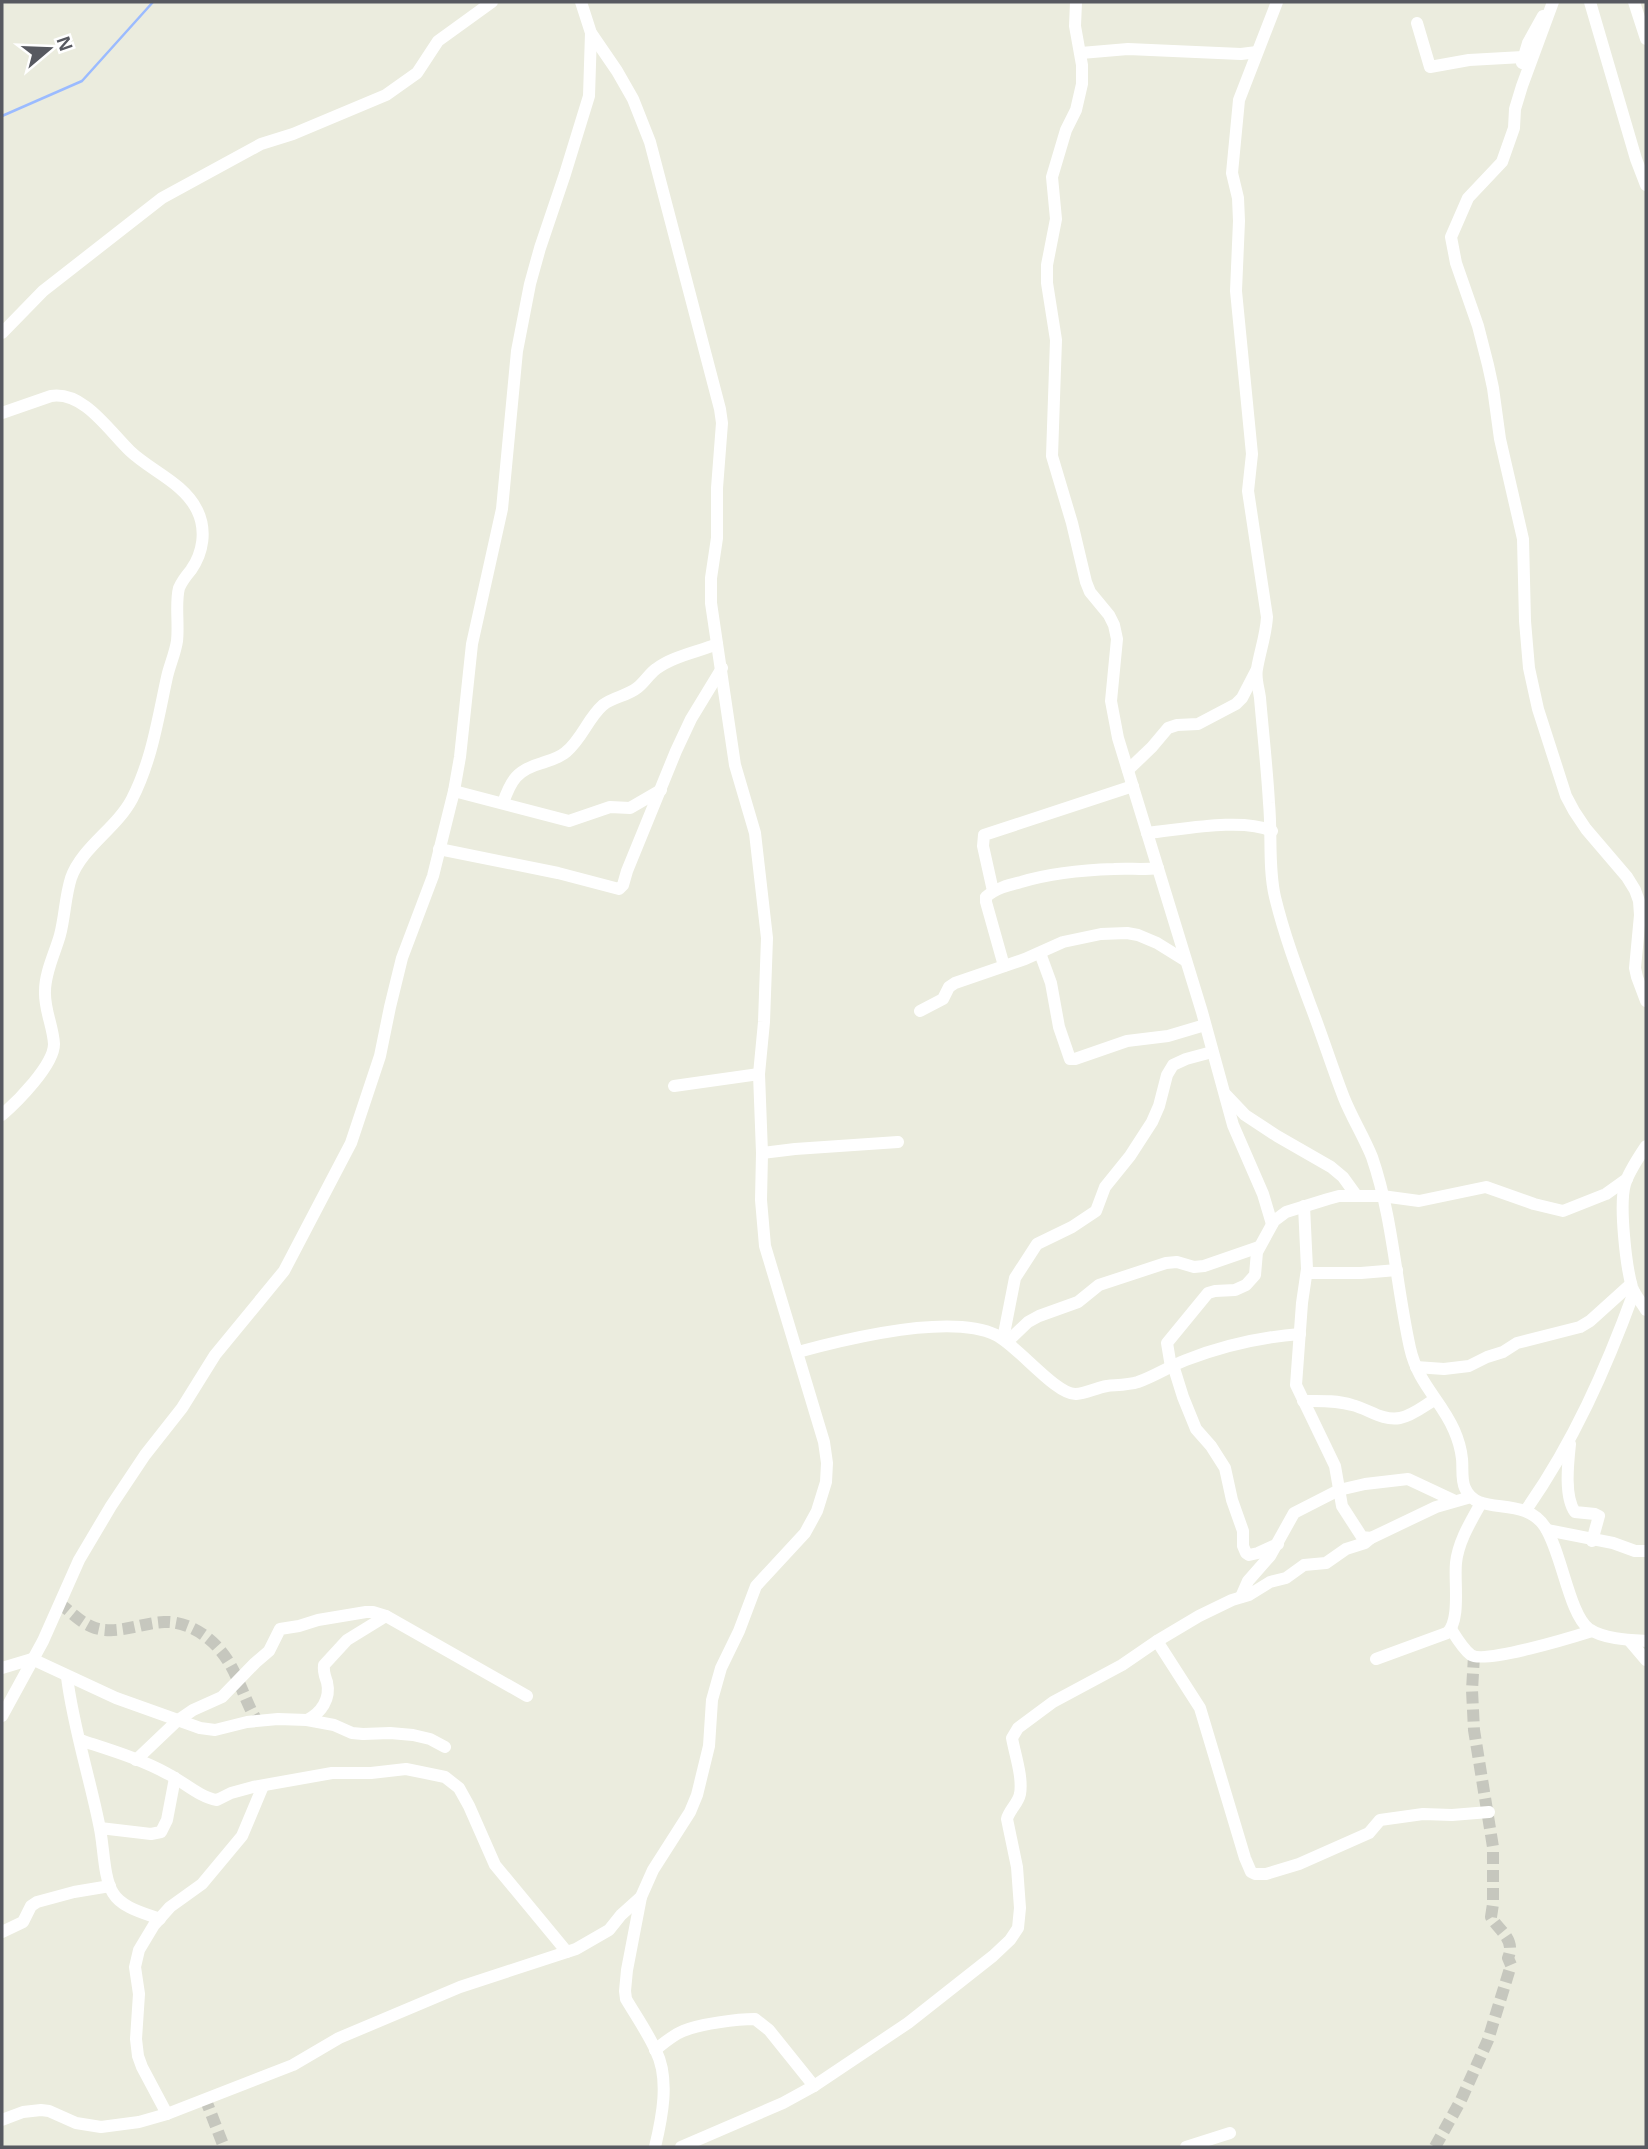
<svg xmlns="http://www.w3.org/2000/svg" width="1648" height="2149" viewBox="0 0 1648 2149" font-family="Arial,sans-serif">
<rect width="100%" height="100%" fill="#ebecde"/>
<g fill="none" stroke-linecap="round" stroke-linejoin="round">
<polyline stroke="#9bbbff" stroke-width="2.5" points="2,116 82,81 153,2"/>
<g stroke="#c6c7be" stroke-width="12" stroke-dasharray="12 6" stroke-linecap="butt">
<path d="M59 1603C70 1611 82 1624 95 1628 118 1635 141 1623 164 1622 185 1621 207 1634 220 1650 238 1671 243 1698 257 1721"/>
<polyline points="205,2098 224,2147"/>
<path d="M1435 2147 1461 2100 1488 2040 1511 1965 1508 1958C1516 1939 1499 1931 1491 1917L1493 1904V1847L1474 1730 1472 1690 1474 1656"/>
</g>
<g stroke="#fff" stroke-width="12">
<path d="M581 2 591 33 617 71 633 99 650 142 720 409 722 423 717 488V538L711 578V603L735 765 755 833 767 938 764 1022 759 1074 762 1153 761 1200 765 1246 824 1442 827 1463 826 1482 817 1511 805 1533 756 1586 739 1631 721 1668 712 1700 709 1746 697 1795 690 1812 653 1870 641 1897 627 1970 625 1991 626 1999C636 2016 648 2033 656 2051 670 2079 662 2118 655 2147"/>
<polyline points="1076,2 1075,26 1082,65 1082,84 1076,110 1066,130 1052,177 1056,219 1047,265 1047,283 1056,340 1052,456 1072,523 1086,582 1090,592 1109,615 1114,625 1117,639 1111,701 1118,738 1202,1012 1233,1125 1263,1194 1272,1224"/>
<path d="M1277 2 1239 100 1232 173 1238 198 1239 221 1236 291 1252 454 1248 491 1267 617C1266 635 1260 651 1257 669 1255 678 1259 689 1260 698 1263 733 1267 768 1269 803 1272 834 1268 867 1275 897 1284 934 1297 969 1310 1004 1322 1035 1332 1067 1344 1098 1352 1118 1364 1137 1372 1157 1393 1218 1396 1285 1410 1348 1418 1384 1441 1400 1454 1430 1458 1439 1461 1449 1462 1459 1463 1467 1461 1480 1465 1488 1477 1518 1524 1494 1545 1527 1562 1553 1569 1614 1589 1629 1604 1639 1629 1640 1646 1641"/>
<polyline points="1553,2 1522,86 1515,109 1514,128 1502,162 1468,198 1451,237 1456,263 1478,326 1488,365 1493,388 1500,439 1523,539 1525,621 1529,668 1538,709 1566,796 1574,811 1586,829 1627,877 1635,890 1639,901 1640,915 1635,968 1637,977 1646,1001"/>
<polyline points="1590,2 1636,159 1646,185"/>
<polyline points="1634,2 1646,39"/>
<polyline points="1417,23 1430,67 1469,60 1523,57"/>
<polyline points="1081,53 1128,49 1241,54 1257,52"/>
<polyline points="1522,63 1528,43 1543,16"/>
<polyline points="2,333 43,291 162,198 261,144 293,134 386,95 417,73 438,41 492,2"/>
<path d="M2 413 51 396C84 391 109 431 130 451 151 471 184 483 197 510 207 530 203 553 191 570 186 576 182 581 179 588 175 603 179 624 177 641 175 654 170 664 167 677 158 718 152 760 132 799 116 829 82 847 71 878 65 897 65 916 60 935 55 953 45 972 45 991 44 1009 53 1026 54 1044 54 1065 17 1102 2 1115"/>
<polyline points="1128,770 1152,747 1168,728 1177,725 1198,724 1236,704 1242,698 1256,671"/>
<polyline points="454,791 569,821 610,807 630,808 661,790"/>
<path d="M503 803C511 780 517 770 542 763 551 760 559 758 566 752 582 739 588 718 603 705 613 697 627 696 637 688 644 683 649 674 656 669 673 656 698 652 717 644"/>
<path d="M1147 833C1180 830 1242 817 1272 831"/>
<polyline points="439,849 558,873 619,889 623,885 627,871 676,751 691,719 722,668"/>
<polyline points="993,891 983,846 984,835 1133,786"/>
<polyline points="1040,953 1051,983 1059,1027 1070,1059 1075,1059 1127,1041 1168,1036 1205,1025"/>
<path d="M1004 966 986 902V897C996 888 1009 885 1021 882 1051 873 1082 870 1114 869 1129 868 1143 870 1158 868"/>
<polyline points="920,1011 943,999 949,987 955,983 1025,959 1063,942 1101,934 1127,933 1138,935 1157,943 1186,961"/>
<polyline points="674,1086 759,1074"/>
<polyline points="1226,1095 1245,1115 1277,1136 1331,1167 1343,1177 1356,1195"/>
<path d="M1646 1146C1639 1157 1629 1171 1625 1184 1619 1205 1626 1266 1632 1287 1635 1295 1641 1302 1646 1310"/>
<polyline points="762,1153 795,1149 898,1142"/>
<polyline points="1304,1206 1307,1269 1302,1303 1296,1385 1335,1466 1342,1506 1362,1537 1371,1538 1436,1507 1471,1497"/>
<polyline points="1307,1273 1361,1273 1397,1270"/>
<polyline points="1003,1339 1015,1278 1037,1244 1072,1227 1096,1211 1105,1187 1130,1156 1152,1122 1159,1106 1167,1075 1173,1065 1186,1059 1212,1052"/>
<polyline points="1007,1342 1028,1322 1039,1316 1078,1302 1099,1285 1166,1263 1177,1262 1194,1267 1204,1266 1259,1247"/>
<path d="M798 1352C846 1339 950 1313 996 1335 1017 1345 1056 1395 1076 1394 1086 1393 1096 1388 1107 1386 1117 1385 1128 1385 1138 1382 1155 1376 1170 1366 1186 1360 1222 1346 1262 1337 1300 1334"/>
<polyline points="1173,1365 1183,1397 1196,1429 1211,1446 1225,1468 1232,1500 1243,1531 1243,1546 1246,1553 1249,1555 1258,1553 1278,1544"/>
<polyline points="1171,1367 1167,1343 1208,1293 1215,1291 1235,1290 1246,1285 1255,1275 1257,1252 1274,1221 1286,1212 1328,1199 1339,1196 1382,1196 1419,1201 1486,1187 1534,1204 1563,1211 1606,1194 1627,1179"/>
<polyline points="1416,1367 1444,1369 1469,1366 1487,1357 1503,1352 1517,1343 1580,1327 1590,1321 1631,1284"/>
<path d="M1303 1401C1319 1401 1336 1400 1352 1405 1369 1409 1381 1421 1400 1418 1412 1416 1424 1406 1434 1400"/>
<path d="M1570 1444C1568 1463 1564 1497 1575 1512L1595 1514 1599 1516 1592 1541"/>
<path d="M1526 1510C1573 1443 1606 1369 1634 1292"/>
<polyline points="1547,1530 1613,1543 1635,1551 1646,1551"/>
<polyline points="1241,1597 1248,1581 1270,1556 1294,1513 1339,1490 1365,1484 1408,1479 1455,1501"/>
<path d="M1451 1629C1456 1637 1463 1649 1471 1655 1485 1664 1573 1637 1592 1631"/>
<polyline points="1629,1640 1646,1660"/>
<polyline points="1157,1641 1200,1708 1245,1858 1251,1872 1255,1874 1266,1874 1299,1864 1369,1833 1380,1820 1423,1814 1452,1815 1489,1812"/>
<path d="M1376 1659 1447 1633C1461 1621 1454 1581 1456 1563 1458 1542 1471 1521 1481 1503"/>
<polyline points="2,1668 32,1659 116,1698 200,1728 215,1730 247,1722 278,1719 307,1720 334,1725 352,1733 363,1734 390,1733 413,1735 430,1739 445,1747"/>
<path d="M67 1677C73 1726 89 1775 99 1824 104 1844 103 1877 113 1893 122 1908 144 1913 160 1919"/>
<polyline points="2,1716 43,1641 79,1560 111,1506 145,1455 182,1408 215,1355 284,1271 351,1143 380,1056 390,1007 402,958 433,876 454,791 460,757 472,644 502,509 517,351 530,284 540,248 565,174 589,96 591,33"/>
<path d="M307 1720C321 1713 331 1699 327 1682 325 1676 323 1672 324 1665L347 1640 386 1616"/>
<path d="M80 1740C110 1750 141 1759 168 1774 184 1782 199 1797 217 1800L231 1793 253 1787 332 1773H371L406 1769 445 1777 459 1788 469 1806 495 1865 567 1952"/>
<polyline points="136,1760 177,1721 193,1710 222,1697 255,1663 269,1651 280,1629 299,1626 318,1620 366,1612 373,1612 386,1616 527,1696"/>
<polyline points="100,1828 151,1834 161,1832 167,1820 175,1778"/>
<polyline points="2,1932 23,1922 31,1906 37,1902 74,1892 110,1886"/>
<path d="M655 2050C664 2043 673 2035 683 2031 699 2024 738 2019 755 2019L769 2030 814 2086"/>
<polyline points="167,2114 142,2067 138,2056 136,2039 139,1994 135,1967 139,1950 154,1925 170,1907 202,1884 242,1836 263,1786"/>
<polyline points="2,2120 23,2112 41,2110 49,2111 76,2123 101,2127 139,2122 167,2114 293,2065 339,2038 460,1987 576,1949 609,1930 621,1915 641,1897"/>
<path d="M681 2147 783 2103 814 2086 908 2023 993 1956 1010 1940 1018 1928 1020 1908 1017 1867 1007 1819C1009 1810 1018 1804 1020 1794 1023 1777 1015 1755 1012 1738L1018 1728 1053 1702 1122 1665 1157 1641 1199 1616 1232 1600 1249 1595 1270 1582 1286 1578 1304 1565 1326 1563 1346 1549 1365 1543 1371 1538"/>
<polyline points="1186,2147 1230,2133"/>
</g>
</g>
<rect width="1648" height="2149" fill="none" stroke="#575960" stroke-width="7"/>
<g transform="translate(49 49) rotate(71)" stroke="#ffffff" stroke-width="5" paint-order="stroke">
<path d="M0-5L12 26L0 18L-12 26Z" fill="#575960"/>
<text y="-10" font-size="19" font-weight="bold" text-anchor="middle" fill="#575960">N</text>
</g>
</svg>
